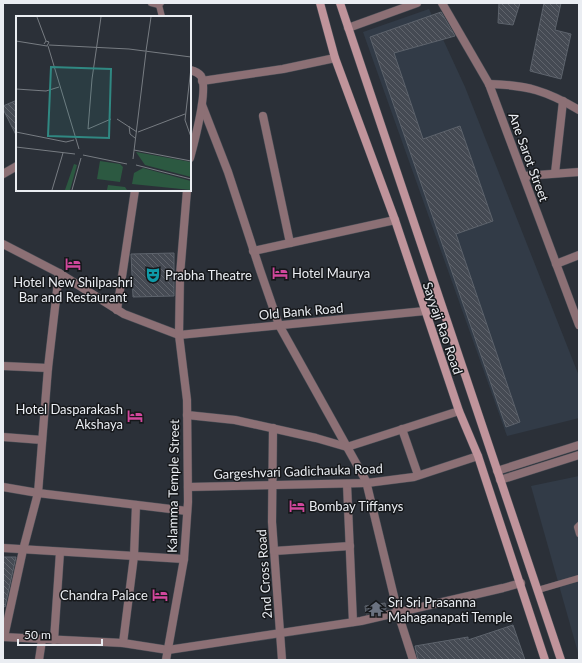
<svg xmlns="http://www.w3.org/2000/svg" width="582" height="663" viewBox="0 0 582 663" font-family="Lato,sans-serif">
<defs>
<pattern id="building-back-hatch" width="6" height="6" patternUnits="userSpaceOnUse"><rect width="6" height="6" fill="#454a53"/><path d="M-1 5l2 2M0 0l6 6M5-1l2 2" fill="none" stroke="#60646c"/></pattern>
</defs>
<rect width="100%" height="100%" fill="#2b3038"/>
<g fill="#323b47">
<polygon points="429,9 465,87 579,376 579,418 507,436 363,32"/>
<polygon points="579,476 579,656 531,486"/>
</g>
<g fill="url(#building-back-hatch)" stroke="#5d636c">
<polygon points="499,3 520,3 513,25 498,23"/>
<polygon points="544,3 561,3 555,30 571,34 561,79 530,71"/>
<polygon points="441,12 455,36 394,53 423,139 460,126 493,221 456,234 520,422 506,427 370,37"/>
<polygon points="17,100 17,137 3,109 3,106"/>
<polygon points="174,253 174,296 133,297 131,254"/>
<polygon points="3,557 16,557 5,607 3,606"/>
<polygon points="385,603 386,609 366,614 365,606"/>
<polygon points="513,625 525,660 418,660 415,646 468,637 468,640"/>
</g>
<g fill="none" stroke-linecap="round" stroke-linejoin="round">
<defs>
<g id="service">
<polyline points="151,3 159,5"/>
<polyline points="161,3 159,5 162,17"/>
<polyline points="579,525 577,527 579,534"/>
<polyline points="538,590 579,578"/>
</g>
<g id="minor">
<polyline points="442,3 489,84 579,325"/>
<polyline points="348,28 417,3"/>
<polyline points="202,81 283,69 335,58"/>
<path d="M489 84C527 85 547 91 579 110"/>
<polyline points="202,105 228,172 260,270 279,325 366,481 398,613 413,660"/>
<polyline points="263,116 290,243"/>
<polyline points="555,173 563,101"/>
<polyline points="524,176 579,172"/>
<polyline points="3,244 59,273 124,314 179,335 425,311"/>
<polyline points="253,251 395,220"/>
<polyline points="556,264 579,255"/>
<polyline points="117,310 135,190"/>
<polyline points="3,366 48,368"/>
<polyline points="187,415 235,420 316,438 347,447 459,411"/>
<polyline points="273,428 272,522 282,660"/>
<polyline points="402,429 418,475"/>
<polyline points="3,437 42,440"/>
<polyline points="347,484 353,622"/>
<polyline points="3,487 38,493 187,511"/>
<polyline points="188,487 367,483 414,477 478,456"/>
<polyline points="3,548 184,559"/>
<polyline points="274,551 350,546"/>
<polyline points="3,637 123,643 168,650 361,621 503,588 521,583"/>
<polyline points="4,637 23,550 38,493 48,368 59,273"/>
<polyline points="54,640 60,552"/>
<polyline points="123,643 134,556 136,505"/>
<polyline points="39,660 42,640"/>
</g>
<g id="tertiary">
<path d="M190 70C194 71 198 72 201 76 209 89 194 143 190 158"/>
<polyline points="3,174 17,166"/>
<polyline points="497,471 579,445"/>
<polyline points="500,480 579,455"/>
<polyline points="166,660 184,559 188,502 187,400 179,335 180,275 187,190"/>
</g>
<g id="secondary">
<polyline points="320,3 335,58 395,220 459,411 478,456 545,660"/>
<polyline points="340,3 561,660"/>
</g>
</defs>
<use href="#service" stroke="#4a4e56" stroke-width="7"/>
<use href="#minor" stroke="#4a4e56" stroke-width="9"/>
<use href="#tertiary" stroke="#4a4e56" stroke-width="9"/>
<use href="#secondary" stroke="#4a4e56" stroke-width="9"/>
<use href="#service" stroke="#8c7075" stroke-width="6"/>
<use href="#minor" stroke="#8c7075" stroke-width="8"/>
<use href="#tertiary" stroke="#8c7075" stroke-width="8"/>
<use href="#secondary" stroke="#c0949b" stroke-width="8"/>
</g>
<defs>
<symbol id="hotel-bare" viewBox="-9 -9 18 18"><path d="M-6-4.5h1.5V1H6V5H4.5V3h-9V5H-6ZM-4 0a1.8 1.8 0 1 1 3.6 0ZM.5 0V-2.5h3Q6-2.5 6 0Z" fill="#d1479c" stroke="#16181b" stroke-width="2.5" paint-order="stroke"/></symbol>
<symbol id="theatre-bare" viewBox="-9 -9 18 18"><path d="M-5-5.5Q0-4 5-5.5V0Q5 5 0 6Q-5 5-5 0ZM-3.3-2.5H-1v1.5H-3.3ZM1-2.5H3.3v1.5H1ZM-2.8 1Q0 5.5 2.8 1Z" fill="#0f9aa8" stroke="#16181b" stroke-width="2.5" paint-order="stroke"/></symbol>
<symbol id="temple-bare" viewBox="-9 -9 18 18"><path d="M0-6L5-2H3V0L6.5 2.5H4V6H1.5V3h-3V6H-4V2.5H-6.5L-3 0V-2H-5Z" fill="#6b7280" stroke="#16181b" stroke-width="2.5" paint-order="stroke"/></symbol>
</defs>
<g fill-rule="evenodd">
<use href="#hotel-bare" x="62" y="253" width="22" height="22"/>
<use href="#hotel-bare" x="269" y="262" width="22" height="22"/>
<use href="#theatre-bare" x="142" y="264" width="22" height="22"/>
<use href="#hotel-bare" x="124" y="405" width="22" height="22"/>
<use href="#hotel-bare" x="286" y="495" width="22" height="22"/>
<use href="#hotel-bare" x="149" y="584" width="22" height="22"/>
<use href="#temple-bare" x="365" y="598" width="22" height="22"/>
</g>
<g text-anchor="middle" stroke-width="3" stroke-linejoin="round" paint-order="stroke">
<g font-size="13" fill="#eaedf2" stroke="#16181b">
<text transform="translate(529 157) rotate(70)" y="5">Ane Sarot Street</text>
<text transform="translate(301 311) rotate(-5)" y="5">Old Bank Road</text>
<text transform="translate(443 328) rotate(71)" y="5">Sayyaji Rao Road</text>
<text transform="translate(298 471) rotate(-2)" y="5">Gargeshvari Gadichauka Road</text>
<text transform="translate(173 486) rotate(-89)" y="5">Kalamma Temple Street</text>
<text transform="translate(264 574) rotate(-94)" y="5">2nd Cross Road</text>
</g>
<g font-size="13" fill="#eaedf2" stroke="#16181b" text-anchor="start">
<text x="292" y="278">Hotel Maurya</text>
<text x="165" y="280">Prabha Theatre</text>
<text x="73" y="287" text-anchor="middle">Hotel New Shilpashri<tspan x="73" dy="15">Bar and Restaurant</tspan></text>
<text x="123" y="414" text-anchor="end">Hotel Dasparakash<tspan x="123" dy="15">Akshaya</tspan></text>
<text x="309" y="511">Bombay Tiffanys</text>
<text x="148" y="600" text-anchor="end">Chandra Palace</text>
<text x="388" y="607">Sri Sri Prasanna<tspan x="388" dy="15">Mahaganapati Temple</tspan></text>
</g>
</g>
<g transform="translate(16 16)">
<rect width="175" height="175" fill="#2b3038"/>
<path d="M120 136 175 146V161L129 149ZM84 145 104 148 107 151 104 166 81 163ZM58 148 61 149 54 174H49ZM127 152 175 165V174L116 168 118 157Z" fill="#2c5941"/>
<path d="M92 169 109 171 111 174H91Z" fill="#2c5941"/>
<path fill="none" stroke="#777c82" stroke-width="1" d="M21 1 30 25M85 1 76 63 72 113 95 103M0 25 31 30 33 26 30 25 28 28M33 29 113 33 175 41M32 30 63 133M130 35 135 1M175 52 169 104 175 121M0 73 30 75 43 71M101 103 121 116M113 110 114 118 119 122M0 116 50 126 58 124M122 116 169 98M0 131 59 138M118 134 175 145M67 139 111 148M117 143 130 36M120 149 175 163M36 174 47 137M56 174 65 142"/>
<path fill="#308882" fill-opacity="0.15" stroke="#308882" stroke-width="2" d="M35 51 95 53 93 122 32 120Z"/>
<rect width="175" height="175" fill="none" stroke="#eaedf2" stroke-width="2"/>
</g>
<rect width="582" height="663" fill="none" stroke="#eaedf2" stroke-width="8"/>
<path d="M18 639v6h84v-6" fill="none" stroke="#eaedf2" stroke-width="2"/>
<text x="24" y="639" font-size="12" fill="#eaedf2" stroke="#16181b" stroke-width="3" paint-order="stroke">50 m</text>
</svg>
